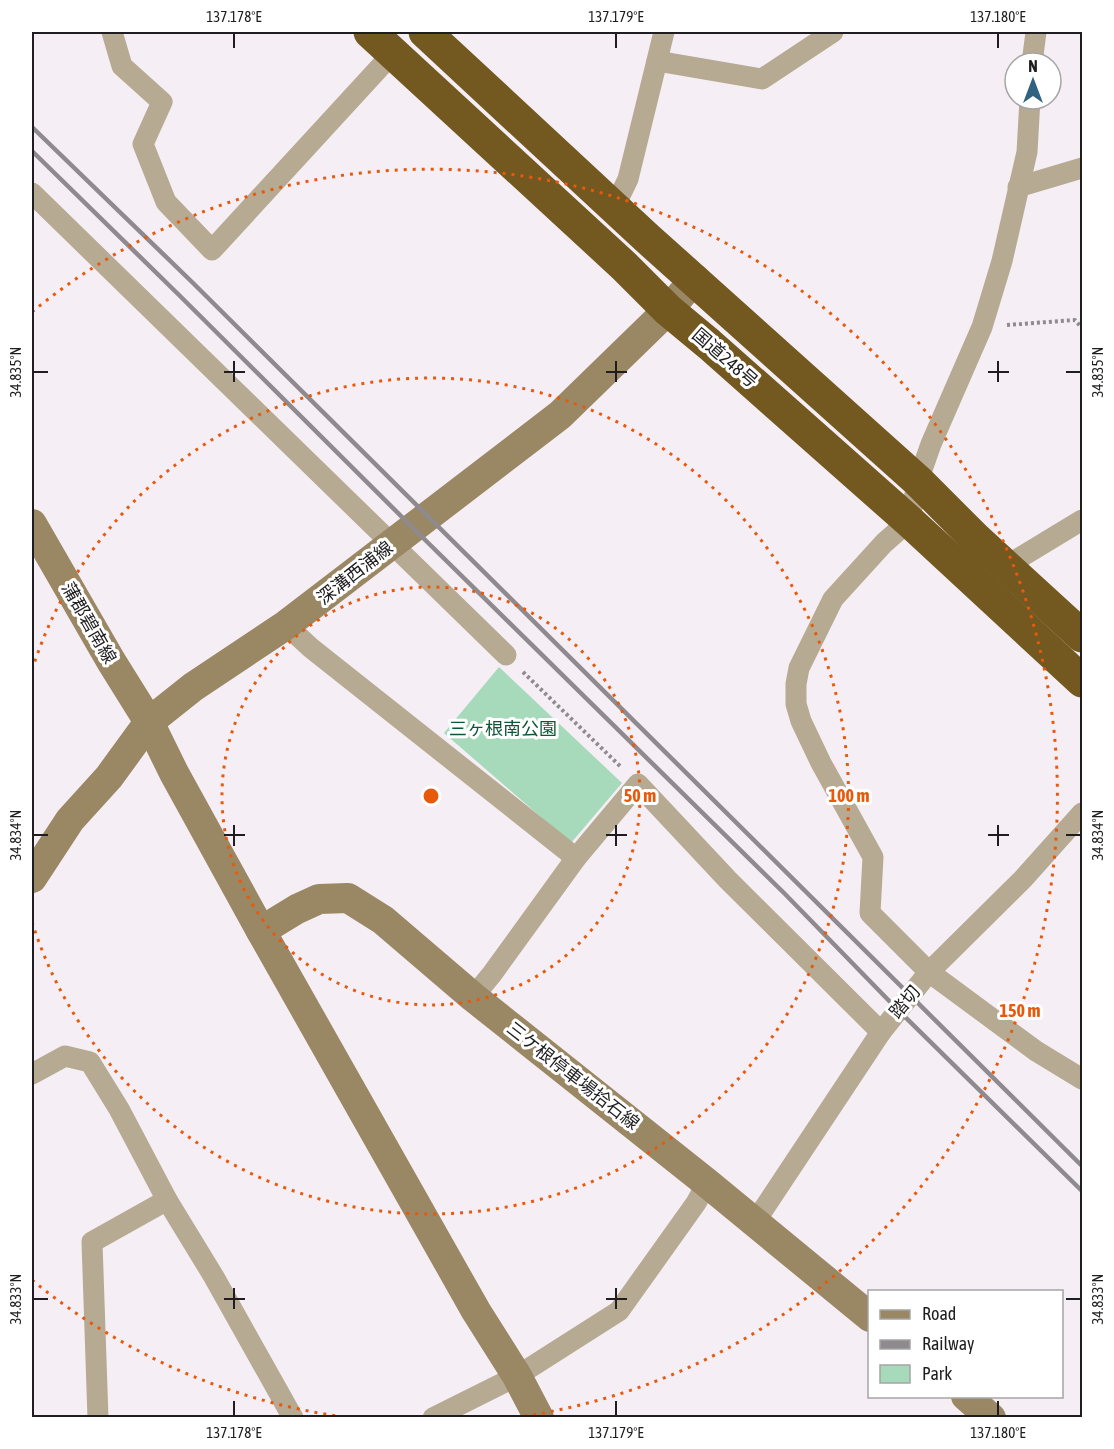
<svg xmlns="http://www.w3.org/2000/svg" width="1114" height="1449" viewBox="0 0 1114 1449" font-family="'Asap Condensed','Noto Sans JP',sans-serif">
<rect width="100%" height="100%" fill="#f5eff5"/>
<polygon fill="#a6daba" points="499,667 622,783 571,843 444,733"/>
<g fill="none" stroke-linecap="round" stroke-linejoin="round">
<g stroke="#8f8b8f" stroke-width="4" stroke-dasharray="3 3" stroke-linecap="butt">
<polyline points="1007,325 1075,320 1082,328"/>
<polyline points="523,672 621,767"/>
</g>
<g stroke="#b7aa92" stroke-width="21">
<polyline points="112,32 122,66 162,102 143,144 166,202 212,250 393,53"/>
<polyline points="657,61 762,79 833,32"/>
<polyline points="1032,63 1036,32"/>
<polyline points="1030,99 1027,152 1002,261 982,327 931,444 918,481 909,521 884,543 833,599 799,668 796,684 796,704 801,721 821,763 873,857 870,913 929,972 1036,1051 1082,1079"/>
<polyline points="1018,187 1082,168"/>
<polyline points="32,193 506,655"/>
<polyline points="614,208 628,179 664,32"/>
<polyline points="1006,566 1082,520"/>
<polyline points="286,625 311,648 576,858"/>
<polyline points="473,997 492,974 576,858 638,784 728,880 881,1032"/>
<polyline points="32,1074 65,1056 90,1062 119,1109 167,1200 214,1277 293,1418"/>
<polyline points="755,1222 881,1032 929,972 1023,879 1082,813"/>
<polyline points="98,1418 92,1242 167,1200"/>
<polyline points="433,1418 517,1376 619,1311 696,1203 707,1183"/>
</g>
<g stroke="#9a8764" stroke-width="30">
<polyline points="32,524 111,661 149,722 174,773 261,931 476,1311 517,1376 539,1418"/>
<polyline points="32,878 70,820 109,777 149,722 193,687 286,625 560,415 668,310 695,279"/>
<polyline points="261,931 297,909 319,899 348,898 383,920 473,997 707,1183 870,1317"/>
<polyline points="966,1396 991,1418"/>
</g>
<g stroke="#735820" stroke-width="33">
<polyline points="370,32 624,266 668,310 709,344 909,521 1082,681"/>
<polyline points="425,32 647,238 918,481 975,538 1082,636"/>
</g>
<g stroke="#8e8a8e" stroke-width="4.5">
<polyline points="32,127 193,283 1082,1166"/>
<polyline points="32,151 179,295 413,528 785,894 898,1010 1082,1191"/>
</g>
</g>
<path fill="none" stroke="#1f1d1f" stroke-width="2" d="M234 33V48M616 33V48M998 33V48M234 361V382M616 361V382M998 361V382M33 372H48M224 372H245M606 372H627M988 372H1009M1066 372H1081M234 825V846M616 825V846M998 825V846M33 835H48M224 835H245M606 835H627M988 835H1009M1066 835H1081M234 1288V1309M616 1288V1309M33 1299H48M224 1299H245M606 1299H627M1066 1299H1081M234 1401V1416M616 1401V1416M998 1401V1416"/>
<g fill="none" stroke="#e8590c" stroke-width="3" stroke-dasharray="3 6">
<circle cx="431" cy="796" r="209"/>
<path d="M32 670A418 418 0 1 1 32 922"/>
<path d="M344 1417A627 627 0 0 1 32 1280M32 312A627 627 0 1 1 518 1417"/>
</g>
<g text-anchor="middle" stroke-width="6" stroke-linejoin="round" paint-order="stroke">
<g font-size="18" fill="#1f1d1f" stroke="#fff">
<text transform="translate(725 358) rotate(41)" y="6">国道248号</text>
<text transform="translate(355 573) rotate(-38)" y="6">深溝西浦線</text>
<text transform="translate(89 623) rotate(60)" y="6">蒲郡碧南線</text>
<text transform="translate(905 1002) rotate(-50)" y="6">踏切</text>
<text transform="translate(573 1076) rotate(38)" y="6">三ケ根停車場拾石線</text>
</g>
<g font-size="18" fill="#0c5736" stroke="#fff">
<text x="503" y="735">三ヶ根南公園</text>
</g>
</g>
<circle cx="431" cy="796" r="9" fill="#e8590c" stroke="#fff" stroke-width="3"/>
<g font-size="18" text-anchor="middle" font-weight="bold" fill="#e8590c" stroke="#fff" stroke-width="6" stroke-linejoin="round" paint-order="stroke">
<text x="640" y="802">50 m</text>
<text x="849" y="802">100 m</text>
<text x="1020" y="1017">150 m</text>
</g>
<rect width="1114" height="1449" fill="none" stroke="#ffffff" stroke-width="66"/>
<rect x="868" y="1290" width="195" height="108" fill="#ffffff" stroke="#a5a5a5" stroke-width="1.5"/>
<rect x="880" y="1310" width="30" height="9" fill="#9a8764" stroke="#a5a5a5" stroke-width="1.5"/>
<text x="922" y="1320" font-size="18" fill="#1f1d1f">Road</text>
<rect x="880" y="1340" width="30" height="9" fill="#8e8a8e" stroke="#a5a5a5" stroke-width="1.5"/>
<text x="922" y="1350" font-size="18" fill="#1f1d1f">Railway</text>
<rect x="880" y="1365" width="30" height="18" fill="#a6daba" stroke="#a5a5a5" stroke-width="1.5"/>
<text x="922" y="1380" font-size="18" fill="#1f1d1f">Park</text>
<g transform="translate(1033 81)"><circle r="28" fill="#ffffff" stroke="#a5a5a5" stroke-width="1.5"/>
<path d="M0-4.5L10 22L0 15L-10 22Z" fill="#316380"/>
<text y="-9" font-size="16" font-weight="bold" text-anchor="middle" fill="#1f1d1f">N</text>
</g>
<rect x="33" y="33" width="1048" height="1383" fill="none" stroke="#1f1d1f" stroke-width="2"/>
<g font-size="15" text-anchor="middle" fill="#1f1d1f">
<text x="234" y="22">137.178°E</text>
<text x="616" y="22">137.179°E</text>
<text x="998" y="22">137.180°E</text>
<text transform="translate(16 372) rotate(-90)" y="5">34.835°N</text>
<text transform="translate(1098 372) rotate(-90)" y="5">34.835°N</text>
<text transform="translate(16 835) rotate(-90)" y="5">34.834°N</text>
<text transform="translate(1098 835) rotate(-90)" y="5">34.834°N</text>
<text transform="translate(16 1299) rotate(-90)" y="5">34.833°N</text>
<text transform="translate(1098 1299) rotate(-90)" y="5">34.833°N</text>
<text x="234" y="1438">137.178°E</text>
<text x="616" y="1438">137.179°E</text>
<text x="998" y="1438">137.180°E</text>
</g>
</svg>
